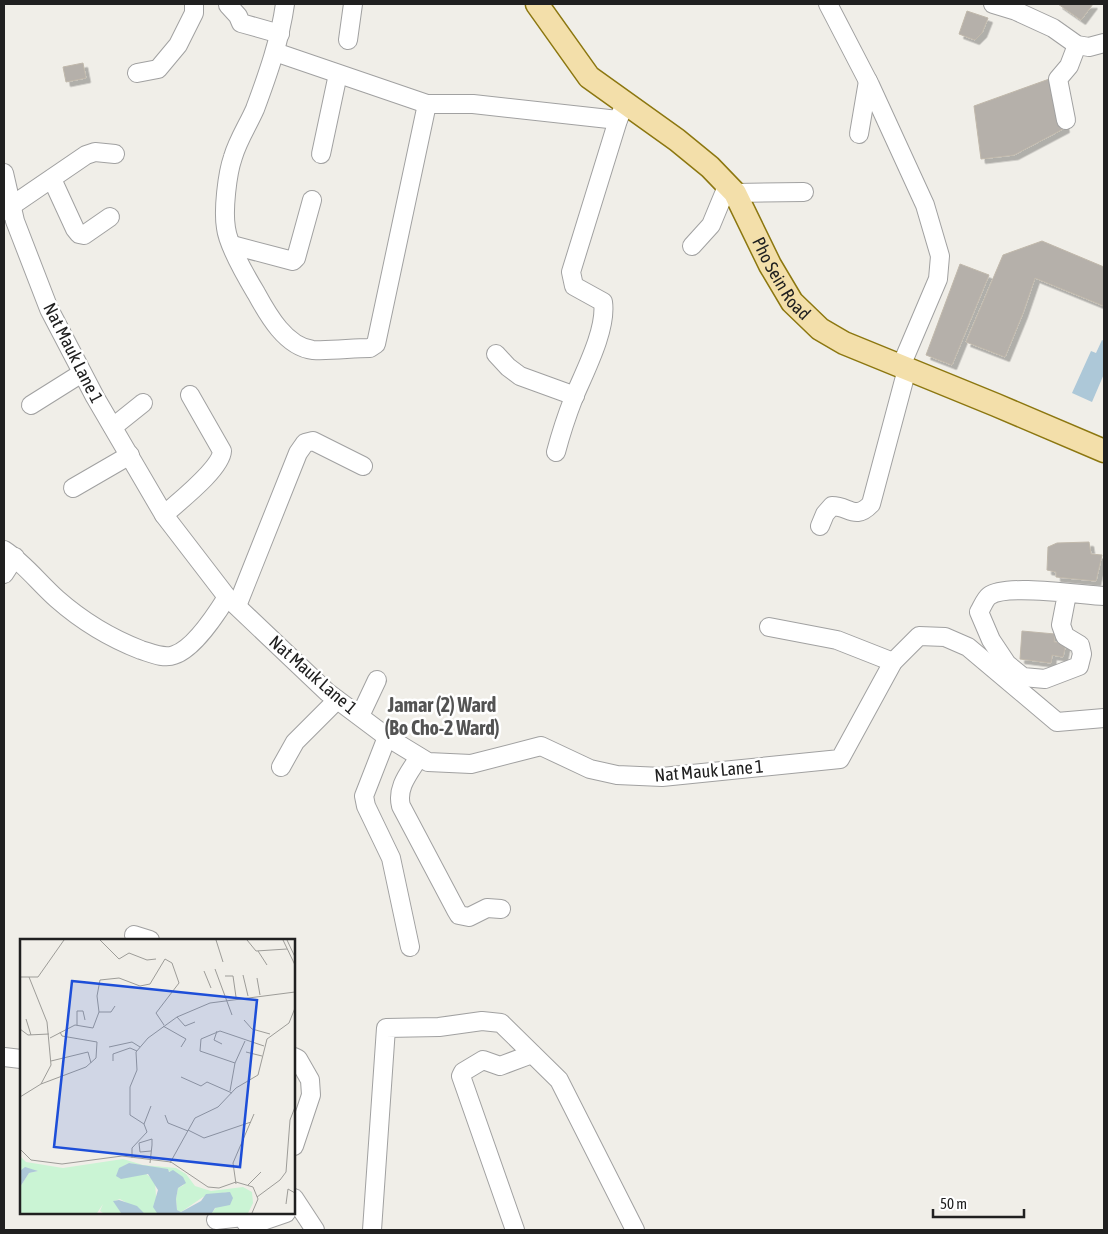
<svg xmlns="http://www.w3.org/2000/svg" width="1108" height="1234" viewBox="0 0 1108 1234" font-family="'Asap Condensed',sans-serif">
<defs>
<filter id="shadow"><feDropShadow dx="4.5" dy="4.5" stdDeviation="0" flood-color="#0004"/></filter>
</defs>
<rect width="100%" height="100%" fill="#f0eee8"/>
<polygon fill="#adc8d8" points="1102,340 1104,341 1104,374 1092,402 1072,393 1091,351 1096,353"/>
<g fill="#b5b0aa" stroke="#c0b8ab" filter="url(#shadow)">
<polygon points="1058,4 1093,4 1081,20"/>
<polygon points="967,11 988,18 982,33 975,40 959,34"/>
<polygon points="83,63 86,78 66,82 63,67"/>
<polygon points="1052,78 1065,128 1014,155 981,159 974,106"/>
<polygon points="1042,241 1104,267 1104,306 1035,278 1023,313 1005,357 966,342 1003,255"/>
<polygon points="960,264 989,275 952,365 926,355"/>
<polygon points="1089,542 1091,554 1102,555 1096,581 1056,577 1056,572 1047,570 1048,547 1057,543"/>
<polygon points="1022,631 1055,634 1054,642 1066,643 1063,657 1052,655 1051,663 1020,659"/>
</g>
<g fill="none" stroke-linecap="round" stroke-linejoin="round">
<defs>
<g id="minor">
<path d="M285 4C280 40 268 74 255 109 248 125 238 140 233 157 227 174 223 211 226 228 228 245 247 278 256 293 268 315 286 347 313 350 332 351 352 348 370 348L376 344 427 104"/>
<polyline points="828,4 870,85 925,205 940,256 938,279 901,366"/>
<polyline points="993,4 1016,11 1053,28 1077,45 1089,47 1104,43"/>
<polyline points="228,5 238,16 241,23 280,34"/>
<polyline points="348,40 353,4"/>
<polyline points="275,52 427,104 473,104 618,120"/>
<polyline points="137,73 158,69 178,45 194,13 194,4"/>
<polyline points="1066,120 1058,79 1069,66 1077,45"/>
<polyline points="859,134 868,81"/>
<polyline points="321,154 338,74"/>
<polyline points="4,173 15,221 49,309 95,397 164,515 227,597 327,692 387,737 428,762 471,764 541,746 590,769 617,775 662,777 840,759 893,662 919,636 945,637 968,647 1057,722 1104,718"/>
<polyline points="52,179 75,229 79,234 84,235 110,217"/>
<polyline points="735,193 804,192"/>
<polyline points="4,211 86,155 95,152 115,154"/>
<polyline points="232,245 293,261 296,258 312,200"/>
<polyline points="692,246 711,225 728,184"/>
<polyline points="496,354 508,367 520,376 575,396"/>
<polyline points="31,405 82,373"/>
<polyline points="113,427 143,403"/>
<path d="M556 452C561 433 567 415 574 397 585 371 607 329 603 302L574 286 571 272 618 120 625 104"/>
<polyline points="73,488 130,455"/>
<path d="M164 515C178 502 221 469 222 451L190 395"/>
<path d="M820 526 825 514 832 506C849 506 855 521 871 504L907 369"/>
<path d="M4 550C24 563 39 583 57 599 82 621 110 638 141 650 151 653 164 659 174 655 194 649 217 613 227 597"/>
<polyline points="4,574 15,557"/>
<path d="M1067 594 1061 625 1065 636 1080 645 1082 654 1079 666 1045 679 1023 677 1007 664 991 640 979 612C982 607 985 599 989 596 1006 583 1081 595 1104 596"/>
<polyline points="237,606 298,453 305,443 313,441 363,466"/>
<polyline points="769,627 837,640 893,662"/>
<polyline points="360,716 377,680"/>
<polyline points="387,737 364,796 366,806 391,858 410,947"/>
<path d="M419 757C410 772 396 787 401 806L456 910 459 915 469 917 487 908 501 909"/>
<polyline points="281,767 295,742 337,700"/>
<polyline points="134,935 150,940"/>
<polyline points="4,1057 21,1059"/>
<polyline points="294,1057 298,1059 310,1080 311,1095 294,1146"/>
<polyline points="294,1198 315,1230"/>
<polyline points="216,1220 243,1217 246,1223 251,1225 286,1213"/>
<polyline points="372,1230 386,1028 439,1027 482,1021 501,1023 559,1080 635,1230"/>
<polyline points="515,1230 461,1076 463,1072 483,1060 500,1066 532,1054"/>
</g>
<g id="major">
<path id="s1" d="M537 4 589 77 677 140 710 167 735 193 770 265 792 302 820 329 844 343 996 405 1104 451"/>
</g>
</defs>
<use href="#minor" stroke="#a1a1a1" stroke-width="20"/>
<use href="#major" stroke="#8c7710" stroke-width="25"/>
<use href="#minor" stroke="#fff" stroke-width="18"/>
<use href="#major" stroke="#f3dfaa" stroke-width="22"/>
</g>
<g text-anchor="middle" stroke-width="5" stroke-linejoin="round" paint-order="stroke">
<g font-size="18" fill="#202020" stroke="#fff">
<text dy="6" stroke="none"><textPath href="#s1" startOffset="374">Pho Sein Road</textPath></text>
<text transform="translate(73 353) rotate(63)" y="6">Nat Mauk Lane 1</text>
<text transform="translate(313 675) rotate(41)" y="6">Nat Mauk Lane 1</text>
<text transform="translate(709 771) rotate(-5)" y="6">Nat Mauk Lane 1</text>
</g>
<g font-size="20" font-weight="bold" fill="#535353" stroke="#fff">
<text x="442" y="712">Jamar (2) Ward<tspan x="442" dy="23">(Bo Cho-2 Ward)</tspan></text>
</g>
</g>
<g transform="translate(20 939)">
<rect width="275" height="275" fill="#f0eee8"/>
<path d="M0 217 6 223 43 229 103 220 123 226 156 229 166 235 175 247 191 252 223 248 232 253 233 264 228 274H192L207 253 183 258 161 273 157 271 156 260 158 249 164 246 153 233 109 224 102 228 110 238 125 234 135 242 137 274H124L100 260 94 262 101 274H83L80 272 83 265 77 274H0V248L9 234 18 232 0 231Z" fill="#caf4d4"/>
<path d="M109 224 148 230 149 233 153 231 163 238 166 244 158 249 156 260 157 271 161 273 181 262 186 255 210 253 213 259 210 266 195 269 192 274H137L133 268 138 251 128 235 101 240 96 237 99 229ZM5 228 18 232 9 234 0 248V232ZM99 261 117 267 124 274H101L93 262Z" fill="#adc8d8"/>
<path fill="none" stroke="#9d9c98" stroke-width="1" d="M80 1 99 20 109 14 127 21 136 20M196 1 203 23M227 1 236 12 267 10M263 1 275 26M267 1 275 18M238 12 247 26M195 30 212 76M184 32 191 49M223 36 228 57M205 37H213L216 58M0 38H18L44 1M237 39 240 56M79 73H91L95 67M157 78 165 87 175 83M6 80 11 96M224 81 232 90 250 95M57 86V72H63L65 81M143 87 166 100 161 108M0 90 8 96 29 95M197 92 194 101 202 105M30 99 55 86 73 89 79 73 77 57 80 41 99 39 120 47 130 45 145 20 152 24 159 44 136 74 144 86M89 108 112 103 120 108M226 113 242 117M31 122 68 113 71 124M93 122V115L110 109 117 112M215 124 180 112 181 100 200 92 244 107M161 138 181 147 187 143 212 154M21 145 66 128 76 119 77 103 42 97 40 93M210 152 215 124 225 102M0 158 21 145 31 126 27 83 9 38M145 176 148 184 168 192M124 185 131 167M168 191 184 199 231 183M0 210 11 221 42 225 102 217 151 223 188 248 199 249 216 243 233 248 238 260 232 274M112 219V209L127 193 124 185 110 176V148L117 131 116 113 128 99 157 78 190 64 275 53M130 224 132 206V200L119 204 120 213 131 212M150 224 175 179 198 168 216 149 238 136 247 100 269 84 275 69M216 245 213 224 234 175M228 246 241 233M237 258 260 241 266 233 270 181 275 168M266 265 268 250 275 254"/>
<path fill="#1d4ed8" fill-opacity="0.15" stroke="#1d4ed8" stroke-width="2.5" d="M52 42 237 61 220 228 34 208Z"/>
<rect width="275" height="275" fill="none" stroke="#202020" stroke-width="2.5"/>
</g>
<rect width="1108" height="1234" fill="none" stroke="#202020" stroke-width="10"/>
<path d="M933 1209v8h91v-8" fill="none" stroke="#202020" stroke-width="2.5"/>
<text x="940" y="1209" font-size="15" fill="#202020" stroke="#ffffff" stroke-width="4" paint-order="stroke">50 m</text>
</svg>
